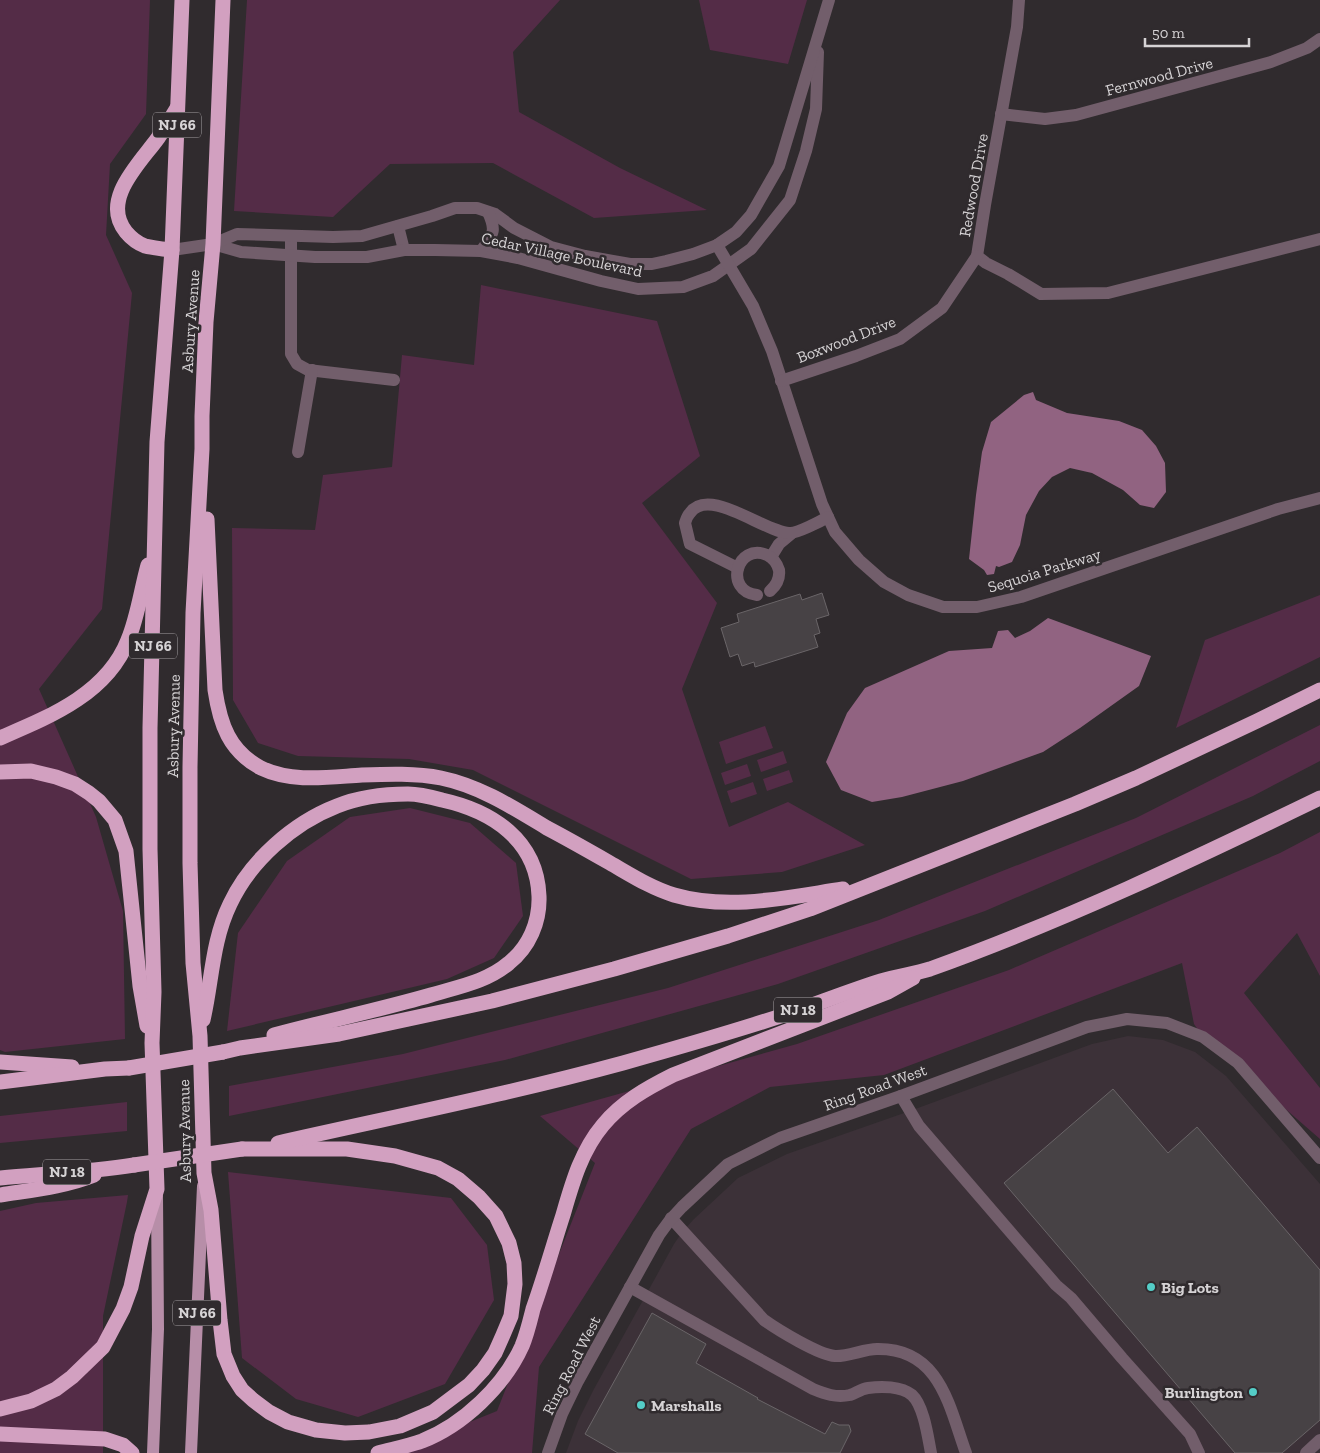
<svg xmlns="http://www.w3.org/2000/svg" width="1320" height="1453" viewBox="0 0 1320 1453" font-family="'Zilla Slab',serif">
<rect width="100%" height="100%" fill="#302b2e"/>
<polygon fill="#3c3138" points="1128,1036 1163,1040 1195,1052 1226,1076 1320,1184 1320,1453 566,1453 578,1421 594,1389 674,1244 683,1231 694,1219 738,1178 787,1154 907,1112 1092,1044"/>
<g fill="#542c47">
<polygon points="0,0 150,0 146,114 110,164 106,235 132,293 102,609 39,689 96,817 123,911 125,1039 5,1052 0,1050"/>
<polygon points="247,0 560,0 513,52 519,112 620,168 707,210 594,218 493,163 390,164 333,217 234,211"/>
<polygon points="699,0 807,0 788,64 710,50"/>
<polygon points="481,285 657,321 700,456 642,503 717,603 682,689 729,827 788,802 865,845 782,872 691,879 473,770 409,759 298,756 258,743 233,700 232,528 315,530 323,475 392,467 402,355 474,365"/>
<polygon points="1320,595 1320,657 1176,728 1205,640"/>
<polygon points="1320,725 1320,761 1253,796 985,911 778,984 505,1060 229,1116 229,1086 403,1054 668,988 879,920 1136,818"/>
<polygon points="765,726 773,748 726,764 719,742"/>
<polygon points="783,751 787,763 761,772 757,760"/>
<polygon points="747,764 751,776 725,785 721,773"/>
<polygon points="789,770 793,782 767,791 763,779"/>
<polygon points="753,782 757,794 731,803 727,791"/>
<polygon points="410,808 470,823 516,863 523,916 494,958 447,979 227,1031 238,933 287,861 350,817"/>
<polygon points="1320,832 1320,976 1297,933 1244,993 1320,1088 1320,1139 1203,1037 1194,1024 1182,963 884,1075 770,1087 691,1129 539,1367 532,1453 393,1453 497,1411 595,1163 540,1116 797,1044 1009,970 1280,853"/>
<polygon points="127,1102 127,1131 0,1143 0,1116"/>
<polygon points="228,1172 451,1198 487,1245 494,1300 445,1384 358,1417 296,1399 242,1358"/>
<polygon points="128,1195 127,1202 103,1316 103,1453 0,1453 0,1211 36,1203"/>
</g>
<g fill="#916381">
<polygon points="1033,392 1036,400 1067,413 1119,421 1142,430 1156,446 1165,463 1166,492 1154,508 1140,505 1123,490 1092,473 1070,468 1052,477 1039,491 1026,515 1020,545 1012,562 999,567 996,566 994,574 987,575 984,570 969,559 976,495 982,452 991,422 1024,395"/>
<polygon points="1048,618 1151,656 1139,686 1080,728 1043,752 963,781 902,797 872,802 841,790 826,762 847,713 865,688 949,651 992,648 998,631 1008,630 1015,638 1030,631"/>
</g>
<g fill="#474245" stroke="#6a6568">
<polygon points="822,593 829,615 816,619 820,633 814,635 818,647 755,667 754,662 742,666 738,654 730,657 721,628 739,622 737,614 800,594 802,600"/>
<polygon points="1113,1089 1168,1153 1197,1127 1320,1270 1320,1420 1282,1453 1235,1453 1004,1183"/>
<polygon points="652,1313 706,1344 696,1363 758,1398 757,1399 825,1434 832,1422 839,1425 849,1425 851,1431 840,1453 618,1453 585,1434"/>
</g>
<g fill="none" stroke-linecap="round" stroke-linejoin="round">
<g stroke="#725e6b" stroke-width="12">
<polyline points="1019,0 1017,27 985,205 977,256 986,263 1008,274 1041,294 1108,293 1320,239"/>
<polyline points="1001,114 1045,119 1076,115 1271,62 1307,48 1320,39"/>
<polyline points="398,226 404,250"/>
<polyline points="291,236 291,354 297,364 308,370 394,380"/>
<polyline points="213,244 241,252 315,257 367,257 404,250 435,250 481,251 518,258 601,281 638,289 683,287 713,276 751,249 790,200 806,151 816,109 818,52"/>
<polyline points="717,245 753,306 772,351 822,504 835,532 859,560 884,582 908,595 943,607 977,607 1021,597 1278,509 1320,498"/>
<polyline points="172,250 213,244 237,234 333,237 362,236 432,216 455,208 477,208 495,214 514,228 551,247 585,256 630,264 652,264 666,261 693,254 717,245 736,232 751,215 779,166 829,0"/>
<path d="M481 251C493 234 497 232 488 212"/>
<polyline points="781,381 856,356 900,339 942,308 977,256"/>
<polyline points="298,452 312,370"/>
<polyline points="771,557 779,544 791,534"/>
<path d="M738 568 690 544 685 523C686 520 687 516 690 513 709 486 764 532 789 533 796 534 821 521 828 517"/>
<path d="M757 595C723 591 737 542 767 555 773 558 777 563 779 570 780 578 777 585 770 591"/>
<polyline points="901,1096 919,1126 1056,1285 1071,1298 1122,1358 1190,1434 1199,1453"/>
<path d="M671 1218 764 1320C778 1330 819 1355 835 1356 847 1357 864 1349 877 1349 940 1348 949 1406 966 1453"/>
<path d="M630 1287 813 1389C825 1394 836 1398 850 1395 856 1393 861 1389 868 1388 881 1386 901 1386 912 1395 924 1406 928 1438 931 1453"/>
<polyline points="548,1453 562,1414 578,1381 659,1235 670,1220 682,1207 728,1164 780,1138 901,1096 1087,1027 1127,1019 1167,1023 1203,1037 1238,1063 1320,1158"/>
<polyline points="1306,1453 1320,1440"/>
</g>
<g stroke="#b78ea8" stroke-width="12">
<polyline points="153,1453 158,1329 157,1196"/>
<polyline points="191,1453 203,1186"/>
</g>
<g stroke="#d2a0c0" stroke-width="15">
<polyline points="223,0 213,244 206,322 202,416 202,449 193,613 190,767 190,863 193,963 200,1036 204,1173 211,1210 220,1320 224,1354 233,1376 242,1390 253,1400 269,1412 288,1422 316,1430 345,1433 369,1432 400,1426 433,1412 469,1385 483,1370 495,1353 503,1335 511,1316 515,1284 514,1263 509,1243 496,1216 479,1197 458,1179 438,1168 395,1156 347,1149 242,1149"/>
<path d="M172 250C163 249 153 248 145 246 137 243 131 238 126 232 100 200 140 163 158 138 165 128 171 118 177 108"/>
<path d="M207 519 215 690C220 724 229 751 261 768 292 783 329 777 362 775 388 774 416 773 441 778 480 786 514 808 547 828 568 839 589 851 610 863 631 875 651 888 674 895 729 911 789 897 843 889"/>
<path d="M0 738C49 717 107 694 128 640 138 616 141 590 148 565"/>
<polyline points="0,772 31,771 56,777 75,784 89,793 99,801 115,820 126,851 140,986 147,1026"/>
<path d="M203 1020C212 981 212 941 230 904 250 861 293 823 337 806 359 797 385 794 408 794 420 794 431 797 442 800 492 811 537 840 539 896 540 922 529 947 509 963 487 982 457 987 431 995 379 1010 326 1021 274 1035"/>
<polyline points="223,1052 240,1048 339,1034 492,1001 614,969 728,936 810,909 1075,804 1136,778 1257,721 1320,690"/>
<polyline points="0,1062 72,1067"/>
<polyline points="0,1082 105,1069 129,1068"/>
<path d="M278 1143C393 1117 509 1094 623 1063 680 1047 737 1031 793 1012 822 1002 852 990 881 981 897 976 914 974 930 969 1064 921 1192 860 1320 798"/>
<path d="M0 1178C44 1174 90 1172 134 1165"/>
<path d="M0 1195C31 1190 64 1187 94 1175"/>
<polyline points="0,1409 31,1401 56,1389 72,1377 103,1347 123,1309 131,1287 142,1236 157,1189 152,1043 154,992 150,849 150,728 157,442 172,250 182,0"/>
<polyline points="0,1434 105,1439 123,1445 132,1453"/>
<path d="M378 1453C393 1449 408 1446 422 1441 463 1425 504 1386 522 1346 527 1334 530 1321 533 1309 544 1278 553 1246 563 1215 572 1184 581 1151 603 1125 622 1102 647 1088 673 1075L888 992 913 978"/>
</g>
<g stroke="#d2a0c0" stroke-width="15">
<polyline points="129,1068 223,1052"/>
<polyline points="134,1165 242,1149"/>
</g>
</g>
<g fill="#54cdc7" stroke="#302b2e" stroke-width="2">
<circle cx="1151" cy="1287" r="5"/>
<circle cx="1253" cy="1392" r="5"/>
<circle cx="641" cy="1405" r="5"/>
</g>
<g text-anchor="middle" stroke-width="5" stroke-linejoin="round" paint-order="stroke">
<g fill="#302b2e" stroke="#a4a1a3" stroke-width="1">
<rect x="153" y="112.5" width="48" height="25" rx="4"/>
<rect x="129" y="633.5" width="48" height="25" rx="4"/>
<rect x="774" y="997.5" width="48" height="25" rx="4"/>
<rect x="43" y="1159.5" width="48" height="25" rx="4"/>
<rect x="173" y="1300.5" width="48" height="25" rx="4"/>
</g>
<g font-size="15" font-weight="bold" fill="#d6d3d5">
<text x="177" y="130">NJ 66</text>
<text x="153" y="651">NJ 66</text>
<text x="798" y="1015">NJ 18</text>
<text x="67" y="1177">NJ 18</text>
<text x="197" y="1318">NJ 66</text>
</g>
<g font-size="16" fill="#d6d3d5" stroke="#302b2e">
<text transform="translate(1159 76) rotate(-15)" y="6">Fernwood Drive</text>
<text transform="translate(973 185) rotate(-80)" y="6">Redwood Drive</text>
<text transform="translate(562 254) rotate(12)" y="6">Cedar Village Boulevard</text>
<text transform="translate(190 321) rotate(-86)" y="6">Asbury Avenue</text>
<text transform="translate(846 339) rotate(-21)" y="6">Boxwood Drive</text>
<text transform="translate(1044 570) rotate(-17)" y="6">Sequoia Parkway</text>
<text transform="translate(173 726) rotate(-89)" y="6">Asbury Avenue</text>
<text transform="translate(875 1087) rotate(-20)" y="6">Ring Road West</text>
<text transform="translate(184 1131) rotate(-91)" y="6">Asbury Avenue</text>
<text transform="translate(571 1365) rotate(-63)" y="6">Ring Road West</text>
</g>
<g font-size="16" font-weight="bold" fill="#d6d3d5" stroke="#302b2e" text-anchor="start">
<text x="1161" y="1293">Big Lots</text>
<text x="1243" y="1398" text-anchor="end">Burlington</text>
<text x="651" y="1411">Marshalls</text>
</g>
</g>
<path d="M1145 38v8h104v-8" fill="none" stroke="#d6d3d5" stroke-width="2.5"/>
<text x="1152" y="38" font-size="15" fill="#d6d3d5" stroke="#302b2e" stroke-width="4" paint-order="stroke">50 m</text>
</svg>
